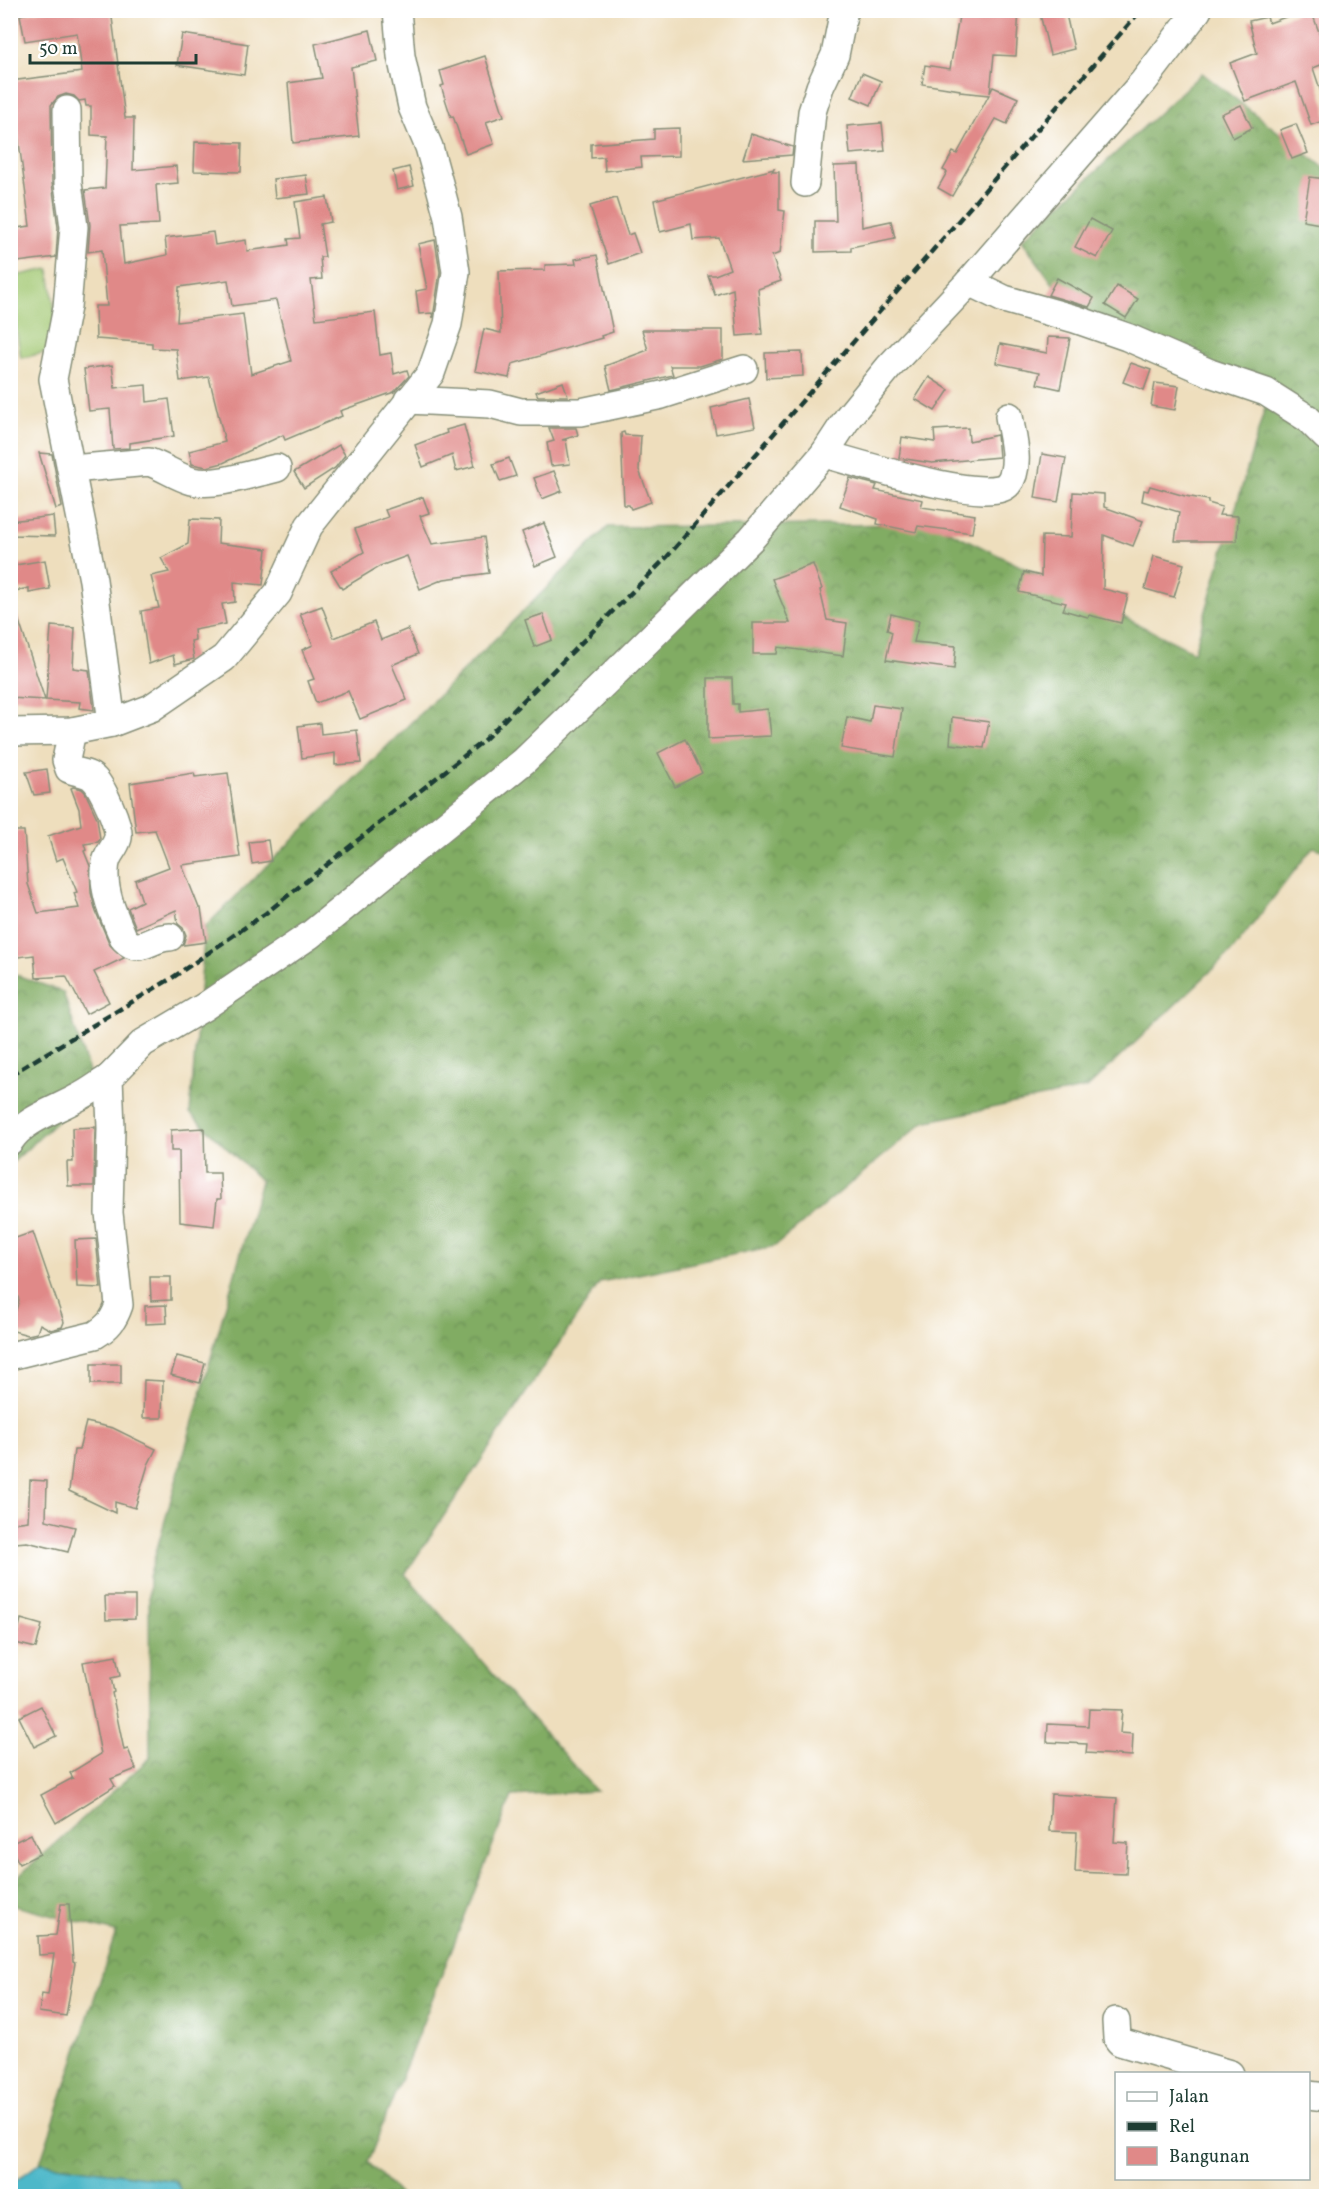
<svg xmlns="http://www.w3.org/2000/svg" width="1337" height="2207" viewBox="0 0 1337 2207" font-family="Vollkorn,serif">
<defs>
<pattern id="forest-crowns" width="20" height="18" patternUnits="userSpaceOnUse" patternTransform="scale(1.5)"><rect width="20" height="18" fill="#81ac64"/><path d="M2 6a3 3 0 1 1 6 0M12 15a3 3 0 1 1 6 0" fill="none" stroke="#698d53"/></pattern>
</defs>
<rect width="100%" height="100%" fill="#fff"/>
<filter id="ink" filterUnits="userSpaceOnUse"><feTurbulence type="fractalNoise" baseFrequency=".0167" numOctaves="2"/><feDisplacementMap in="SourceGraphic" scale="12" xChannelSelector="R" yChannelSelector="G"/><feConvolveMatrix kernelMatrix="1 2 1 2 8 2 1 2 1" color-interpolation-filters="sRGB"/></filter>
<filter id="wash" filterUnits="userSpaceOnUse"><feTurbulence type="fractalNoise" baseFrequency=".008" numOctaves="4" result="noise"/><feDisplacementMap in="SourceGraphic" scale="24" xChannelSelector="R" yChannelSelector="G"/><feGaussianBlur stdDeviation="1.35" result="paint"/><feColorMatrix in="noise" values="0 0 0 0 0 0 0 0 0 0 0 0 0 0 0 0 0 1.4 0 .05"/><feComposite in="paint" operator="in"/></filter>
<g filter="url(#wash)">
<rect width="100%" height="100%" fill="#eedebd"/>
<g fill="url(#forest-crowns)" stroke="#50744c" stroke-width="1.5">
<polygon points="1202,73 1326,169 1326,851 1313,847 1232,951 1087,1088 924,1122 775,1246 600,1282 405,1574 596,1791 512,1796 368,2162 401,2196 184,2196 175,2181 40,2163 116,1932 11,1905 10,1884 150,1758 149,1577 261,1181 190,1113 205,927 608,527 935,524 1194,652 1266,404 1068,305 1022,240"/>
<polygon points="11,973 63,992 94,1087 11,1164"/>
</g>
<polygon fill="#a2c872" stroke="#608253" stroke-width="1.5" points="49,269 60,349 21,358 11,298 10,277"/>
<polygon fill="#4db8c9" stroke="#367a7e" stroke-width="1.5" points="40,2163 175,2181 184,2196 11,2196 11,2184"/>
<g id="blocks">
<g fill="#e08988" fill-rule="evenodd">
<path d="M42 10H111L125 118H134L133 170 176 166 178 183 156 185 159 224 120 226 124 264 167 255 165 238 213 232 215 245 246 240 247 251 289 245 288 239 300 238 295 202 327 197 331 222 320 224 325 257H320L322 279 311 280 316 319 375 312 380 355 391 353 394 374 407 370 409 376 394 392 340 411 342 416 285 440 283 435 223 463 207 467 192 464 189 451 225 442 209 377 180 381 176 349 152 348V343L96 339 95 306H107L102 250 88 252 90 225 85 190 105 188 107 136 91 135V106H86L85 100 79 101 74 96 66 94 58 97 51 105 52 183 58 227 56 257 10 263V229L30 226 15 112H10V81L82 72 77 33 25 41 20 15ZM228 280 232 306 276 300 291 361 251 374 243 314 177 322 179 287Z"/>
<polygon points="960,10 1019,10 1016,56 994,55 990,93 993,87 1018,98 1007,124 996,119 952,196 938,188 947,172 943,170 953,152 957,154 989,95 960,92 960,90 922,84 925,65 950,69"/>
<polygon points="1039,10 1065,10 1074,49 1050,55"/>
<polygon points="1305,10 1311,10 1323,43 1326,42 1326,63 1313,68 1326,107 1326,120 1311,125 1296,82 1245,101 1230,63 1257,53 1249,21 1267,17 1269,23"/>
<polygon points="370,30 377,61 351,67 359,136 293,143 288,83 322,78 315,44"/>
<polygon points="182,34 248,44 244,75 177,65"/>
<polygon points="485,56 504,116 486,122 494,144 466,154 453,116 451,117 441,86 444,85 440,71"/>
<polygon points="862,73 881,81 871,105 852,97"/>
<polygon points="1241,105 1252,128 1233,138 1221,114"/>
<polygon points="882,123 885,151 850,154 847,126"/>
<polygon points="1296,124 1308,153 1292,159 1280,130"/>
<polygon points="679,128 679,156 641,157 642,167 605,171 604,157 591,158 591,144 654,139 654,129"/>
<polygon points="751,134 793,147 792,155 743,159"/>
<polygon points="195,142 242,143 241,172 194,171"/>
<polygon points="859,165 862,227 891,221 895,238 851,247 851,251 815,252 815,221 836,221 834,166"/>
<polygon points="409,167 414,186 397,190 393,171"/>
<polygon points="774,169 772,172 779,172 779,210 785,211 780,253 772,256 781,281 758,289 762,334 737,336 733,289 715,295 708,275 715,275 730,269 719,238 693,240 691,224 660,232 654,200"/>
<polygon points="306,175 309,194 275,198 273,179"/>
<polygon points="1310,177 1326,179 1326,225 1303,221"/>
<polygon points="616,198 628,235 633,233 640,253 609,264 590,206"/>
<polygon points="1090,219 1112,231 1097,258 1075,247"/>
<polygon points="435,240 440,272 433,318 432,313 419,314 416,291 427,289 418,244"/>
<polygon points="597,255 613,332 601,336 602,338 512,364 509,378 475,371 484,329 501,333 499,271 545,270 545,265 576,264 575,259"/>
<polygon points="1057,278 1094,298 1089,307 1048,295"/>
<polygon points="1117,286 1138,299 1126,318 1105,305"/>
<polygon points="642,330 723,330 723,359 700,366 670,366 673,375 611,390 605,366 648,350"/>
<polygon points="1048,337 1070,338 1060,389 1037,384 1040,372 996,363 1000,344 1047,353"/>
<polygon points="802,352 803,376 766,378 765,353"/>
<polygon points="1131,363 1151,370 1144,390 1123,382"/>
<polygon points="112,365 115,388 146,385 147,402 169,399 174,436 130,443 130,448 113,449 110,409 89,411 84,369"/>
<polygon points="929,377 949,390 935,411 915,399"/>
<polygon points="563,382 568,396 538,396 536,392"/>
<polygon points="1155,383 1179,386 1175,410 1151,406"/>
<polygon points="749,399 755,427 716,434 711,408"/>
<polygon points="464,425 475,466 456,471 452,455 423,467 415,445 447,433 446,430"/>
<polygon points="549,428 576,428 578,435 562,440 566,440 570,464 551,466 547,443 554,441"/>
<polygon points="968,428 969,441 997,435 999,457 932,463 899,458 902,437 935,442 934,430"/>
<polygon points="624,432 625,435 641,436 639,470 651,502 631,509 629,505 624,505 621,433"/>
<polygon points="339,445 345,455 335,468 304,488 294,472"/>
<polygon points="39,453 52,454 62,507 56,509"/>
<polygon points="1042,454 1066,458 1058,502 1035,498"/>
<polygon points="509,458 516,476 500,481 493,464"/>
<polygon points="554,471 562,491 542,499 534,478"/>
<polygon points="850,478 877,485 875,490 923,500 921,507 975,515 972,533 918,526 916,532 877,524 878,519 840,506"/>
<polygon points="1150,486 1185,496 1208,500 1208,503 1222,507 1219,515 1238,516 1237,541 1175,541 1179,512 1142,501 1144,490 1148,491"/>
<polygon points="1073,492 1104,494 1104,507 1143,521 1133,546 1104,535 1103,589 1128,595 1121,623 1089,615 1088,617 1063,610 1066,603 1019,592 1024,572 1041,576 1042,536 1071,537"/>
<polygon points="423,497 429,513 420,516 432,544 484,537 489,573 444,579 420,589 407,556 380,566 342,589 331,571 364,552 355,529 388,517 385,510"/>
<polygon points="53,516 55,536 10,535 10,521"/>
<polygon points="190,519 219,520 218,543 267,549 263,585 234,582 235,602 222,604 226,624 194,630 195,640 191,641 194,659 175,664 173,655 149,664 141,611 159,608 151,576 169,572 161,558 188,544"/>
<polygon points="544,523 557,557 535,566 522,532"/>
<polygon points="1154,556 1184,564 1174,597 1145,589"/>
<polygon points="45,560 50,589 29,593 29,588 10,592 10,566"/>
<polygon points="813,564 822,589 820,590 827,620 847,623 843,656 778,647 777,654 753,654 753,623 790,623 772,579"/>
<polygon points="10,606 14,606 45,700 10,698"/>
<polygon points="322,606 334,638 374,622 381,640 408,629 418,654 392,665 407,700 360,719 348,691 316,703 308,681 314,679 302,650 313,645 300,614"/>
<polygon points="543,614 552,640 534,647 525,620"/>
<polygon points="891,614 919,621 914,642 956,646 954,669 886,660 892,632 887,630"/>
<polygon points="51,626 75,628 73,668 89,670 94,710 79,708 80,702 46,700"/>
<polygon points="708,678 732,678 733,704 738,704 738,712 768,709 771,736 708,739"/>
<polygon points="873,705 902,709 895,757 841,748 847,717 870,722"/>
<polygon points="952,717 989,722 984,748 950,744"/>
<polygon points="320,723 321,734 357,730 361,763 335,765 335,753 302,758 298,726"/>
<polygon points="685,739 702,773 675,787 658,753"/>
<polygon points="47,769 50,793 34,795 26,772"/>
<polygon points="194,773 195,777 228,773 240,857 182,865 199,908 201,908 206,942 183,945 186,935 183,928 178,924 176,910 136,928 128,908 142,901 135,880 169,867 155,830 136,832 130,783"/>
<polygon points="73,787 82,789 85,792 97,818 100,839 98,842 84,844 86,850 84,851 90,866 91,893 96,912 110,945 124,958 94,972 109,1002 86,1014 66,976 36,978 34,955 10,958 10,831 24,831 28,884 38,913 79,908 74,893 77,892 63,858 56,861 48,836 81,825 79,809 71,788"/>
<polygon points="268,840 271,861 252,864 249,842"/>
<polygon points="95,1127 94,1186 68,1186 67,1162 73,1162 72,1128"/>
<polygon points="204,1128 205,1173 220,1173 221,1199 217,1199 214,1226 180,1222 179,1151 171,1151 171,1130"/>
<polygon points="33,1232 64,1322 62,1327 51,1330 40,1324 37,1333 28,1335 10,1330 19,1300 10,1275 10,1240"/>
<polygon points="96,1239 101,1288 77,1287 75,1240"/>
<polygon points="150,1277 171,1277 171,1300 151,1301"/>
<polygon points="166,1305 167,1323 145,1324 145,1306"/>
<polygon points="177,1356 205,1363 200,1383 171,1375"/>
<rect x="91" y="1364" width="30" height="20"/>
<polygon points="144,1380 163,1381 162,1418 143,1418"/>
<polygon points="86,1422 113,1428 156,1449 148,1465 135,1508 115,1502 115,1513 69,1491 74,1450 79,1450"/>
<polygon points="30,1480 47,1481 46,1520 75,1527 68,1552 27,1542 15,1543 13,1523 28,1521"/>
<polygon points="105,1596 135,1596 135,1619 106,1620"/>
<polygon points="21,1619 42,1625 36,1648 15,1643"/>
<polygon points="116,1656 120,1676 111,1678 114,1692 112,1693 124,1750 128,1749 136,1769 111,1779 115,1786 56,1823 41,1795 73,1778 70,1773 101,1754 83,1662"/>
<polygon points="41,1706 56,1736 34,1747 19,1717"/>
<polygon points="1089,1709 1122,1710 1120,1733 1133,1734 1132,1756 1086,1753 1087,1744 1047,1742 1048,1724 1088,1726"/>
<polygon points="1051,1794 1117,1798 1114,1842 1128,1843 1126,1874 1075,1872 1077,1832 1049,1831"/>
<polygon points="31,1834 40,1854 19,1864 10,1844"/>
<polygon points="61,1904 69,1904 73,1962 75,1963 66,2016 39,2012 42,1994 48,1995 54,1954 39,1955 38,1936 56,1935"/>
</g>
</g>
</g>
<g filter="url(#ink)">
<use href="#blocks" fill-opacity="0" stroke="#868e78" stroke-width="1.5"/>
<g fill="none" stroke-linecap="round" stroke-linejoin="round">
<defs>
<g id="minor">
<polyline points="67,110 68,183 74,227 67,307 53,379 93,580 112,723"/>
<polyline points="805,183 812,112 820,87 835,55 844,10"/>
<polyline points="969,282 1004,299 1075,319 1127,337 1210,373 1266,392 1307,418 1326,437"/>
<polyline points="408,400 490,404 521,412 581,412 662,395 744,369"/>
<path d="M824 454C852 461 990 506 1008 484 1022 467 1012 436 1009 416"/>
<path d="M72 469 149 462C164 467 177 477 192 481 215 487 254 473 277 468"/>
<path d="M72 731 66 760 69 769C77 773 88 772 94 779 102 786 121 828 118 838 114 852 105 853 105 872 104 896 115 918 124 939 140 956 150 937 170 937"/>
<polyline points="10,732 72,731 112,723 151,708 224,658 278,593 309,526 431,373 448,324 456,272 448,217 439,183 429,147 412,107 401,56 397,10"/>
<path d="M10 1141C23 1120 56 1110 77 1098 88 1093 98 1085 109 1078"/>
<path d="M10 1356 95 1335C108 1327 114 1320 119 1305L109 1213 111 1128 109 1078 143 1043 204 1007 310 935 524 761 616 672 751 539 824 454 849 416 889 367 969 282 1144 81 1198 10"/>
<polyline points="1116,2021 1117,2038 1120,2042 1230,2074"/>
<polyline points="1308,2095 1326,2097"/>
</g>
</defs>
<use href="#minor" stroke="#868e78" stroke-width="30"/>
<use href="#minor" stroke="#fff" stroke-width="27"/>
<polyline stroke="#1f3d34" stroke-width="4.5" stroke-dasharray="9 4.5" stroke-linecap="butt" points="10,1075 172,978 266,913 483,741 667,557 1141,10"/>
</g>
</g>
<rect width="1337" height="2207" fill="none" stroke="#fff" stroke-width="36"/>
<rect x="1115" y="2072" width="195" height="108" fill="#ffffff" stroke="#a5b1ae" stroke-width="1.5"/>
<rect x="1127" y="2092" width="30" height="9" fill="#ffffff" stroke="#a5b1ae" stroke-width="1.5"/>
<text x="1169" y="2102" font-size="18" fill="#1f3d34">Jalan</text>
<rect x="1127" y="2122" width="30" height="9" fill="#1f3d34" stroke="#a5b1ae" stroke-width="1.5"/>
<text x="1169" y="2132" font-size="18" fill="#1f3d34">Rel</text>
<rect x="1127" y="2147" width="30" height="18" fill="#e08988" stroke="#a5b1ae" stroke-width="1.5"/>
<text x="1169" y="2162" font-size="18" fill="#1f3d34">Bangunan</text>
<path d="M30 54v9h166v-9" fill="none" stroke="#1f3d34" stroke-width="3"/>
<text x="39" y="54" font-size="18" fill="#1f3d34" stroke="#ffffff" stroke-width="4.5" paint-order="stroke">50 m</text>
</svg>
